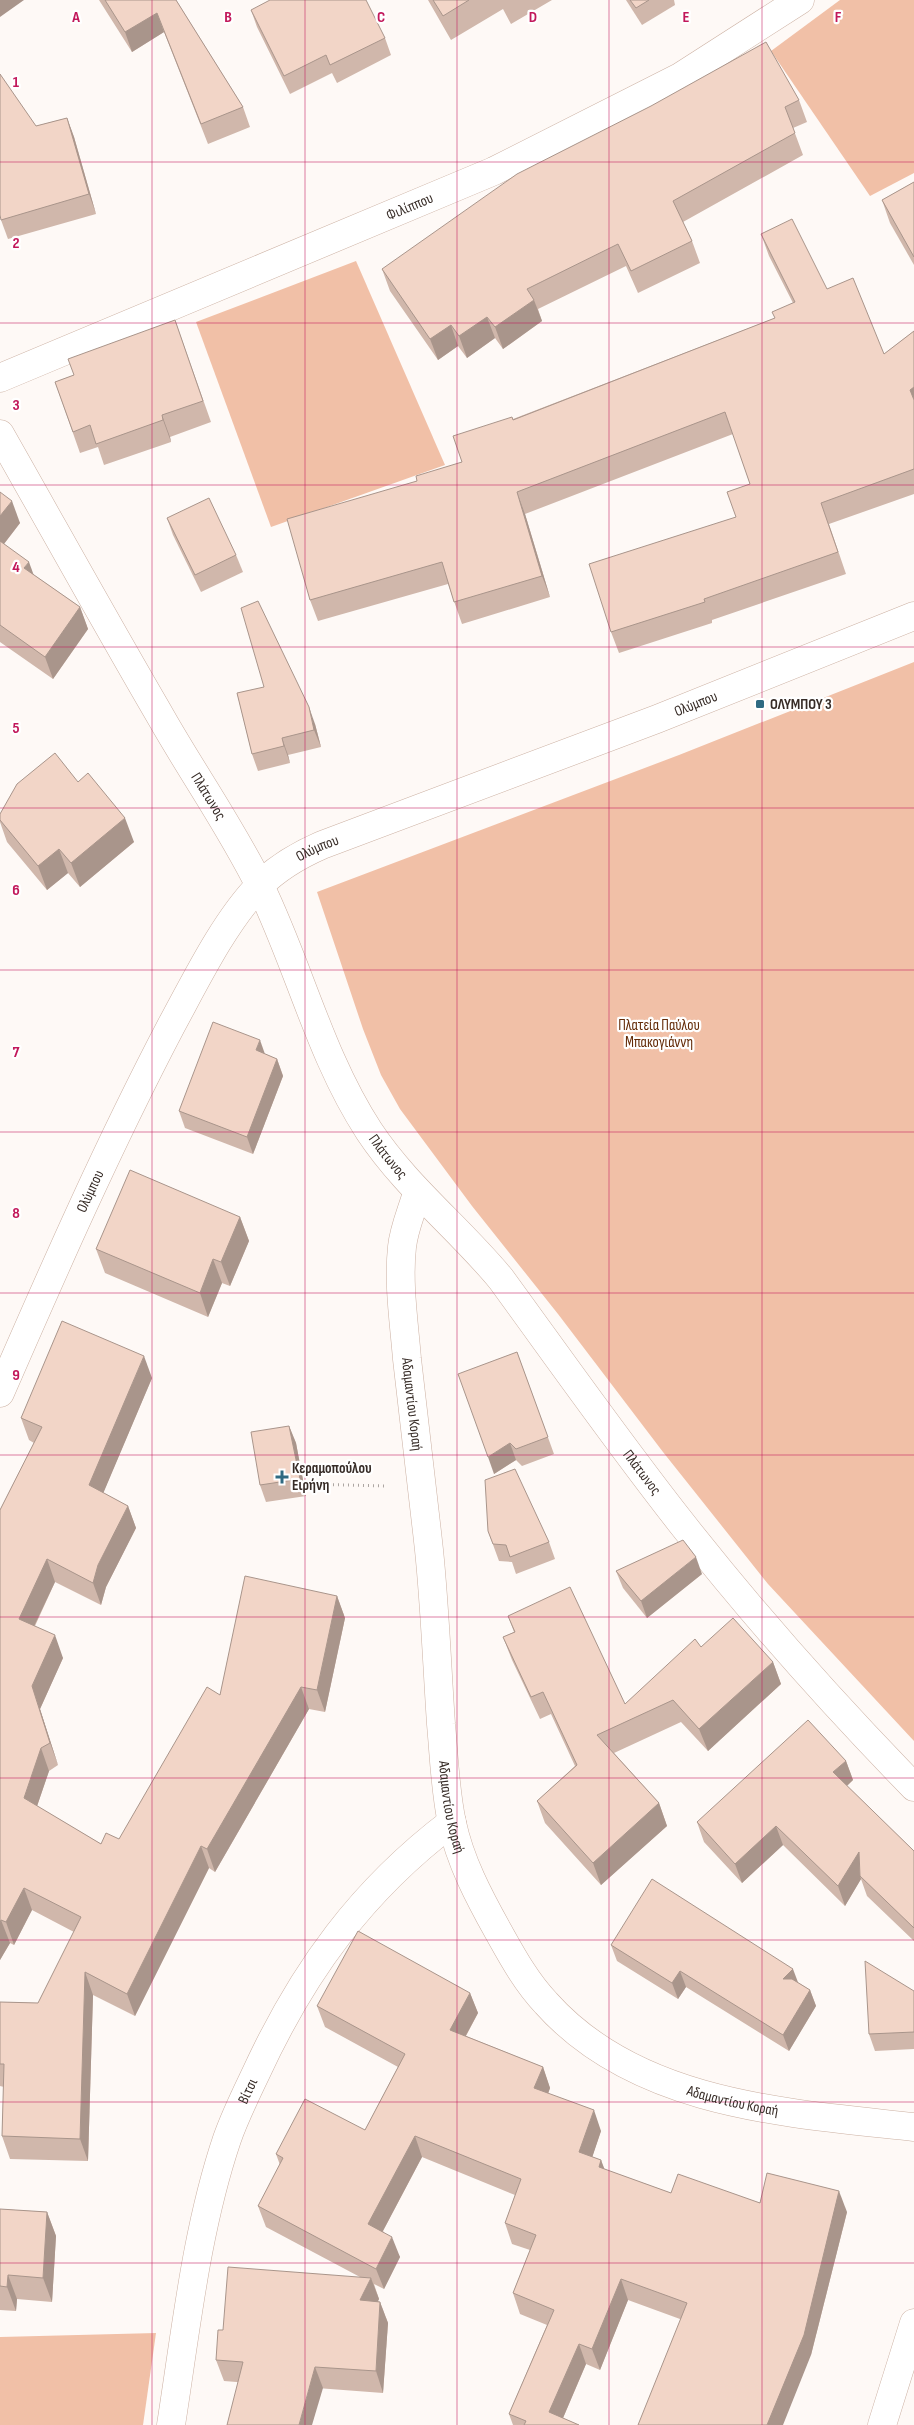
<svg xmlns="http://www.w3.org/2000/svg" width="914" height="2425" viewBox="0 0 914 2425" font-family="'Sofia Sans Condensed',sans-serif">
<rect width="100%" height="100%" fill="#fef9f6"/>
<g fill="#f1c0a7">
<polygon points="840,0 914,0 914,173 870,196 771,51"/>
<polygon points="356,261 445,465 271,527 196,322"/>
<polygon points="914,662 914,1741 768,1584 663,1452 558,1314 472,1206 400,1109 381,1075 363,1029 317,892 679,755"/>
<polygon points="156,2333 143,2425 0,2425 0,2337"/>
</g>
<g fill="none" stroke-linecap="round" stroke-linejoin="round">
<defs>
<g id="minor">
<path id="s1" d="M0 378 494 171 680 77 800 0"/>
<path id="s2" d="M0 434C54 529 107 625 162 719 194 775 232 829 260 886 299 966 320 1056 369 1131 406 1187 459 1228 501 1279 560 1360 617 1441 679 1520 752 1613 831 1702 914 1787"/>
<path id="s3" d="M417 1193C412 1211 404 1228 402 1247 398 1284 404 1322 407 1359 414 1422 422 1486 429 1550 435 1608 437 1666 441 1724 444 1756 445 1791 452 1823 460 1861 479 1897 498 1931 512 1956 526 1982 546 2003 637 2105 787 2113 914 2127"/>
<path id="s4" d="M171 2425C186 2330 196 2231 227 2139 235 2116 246 2094 256 2073 303 1971 362 1890 452 1822"/>
<polyline points="882,2425 914,2323"/>
</g>
<g id="tertiary">
<path id="s5" d="M0 1393C54 1269 108 1146 171 1026 195 982 224 922 259 886 278 867 299 855 322 845L657 719 914 616"/>
</g>
</defs>
<use href="#minor" stroke="#ccb1a3" stroke-width="29"/>
<use href="#tertiary" stroke="#ccb1a3" stroke-width="29"/>
<polyline stroke="#aca5a1" stroke-width="3" stroke-dasharray="1 4" stroke-linecap="butt" points="303,1484 388,1486"/>
<use href="#minor" stroke="#fff" stroke-width="28"/>
<use href="#tertiary" stroke="#fff" stroke-width="28"/>
</g>
<g fill="#d0b7ab">
<polygon points="99,0 176,0 243,107 250,127 208,144 164,32 132,52"/>
<polygon points="428,0 552,0 511,24 503,9 451,40"/>
<polygon points="626,0 674,0 675,5 642,25"/>
<polygon points="251,10 385,38 391,55 337,83 332,73 290,94 257,27"/>
<polygon points="799,100 807,122 793,128 803,155 683,222 692,241 700,263 638,293 626,266 538,309 542,321 503,349 495,338 467,358 458,346 438,360 390,291 382,269"/>
<polygon points="67,118 74,137 96,214 8,239 1,220 36,126"/>
<polygon points="914,182 914,265 890,223 882,200"/>
<polygon points="761,234 827,289 884,354 914,331 914,494 829,524 846,574 712,620 712,623 619,653 611,632 736,517 750,484 733,434 525,514 550,597 462,624 448,584 318,621 310,600 417,481 462,462 513,419 775,318 793,303 769,256"/>
<polygon points="175,320 211,422 170,437 171,442 104,465 98,447 80,453 55,382 74,375"/>
<polygon points="0,492 20,523 4,544 34,575 80,607 88,629 53,679 0,642"/>
<polygon points="167,518 236,555 243,572 201,592 173,535"/>
<polygon points="237,693 315,724 321,747 288,755 290,763 258,771 252,754"/>
<polygon points="78,782 134,842 80,887 68,873 47,890 7,842 0,822 0,814"/>
<polygon points="265,1054 277,1059 283,1076 253,1154 185,1128 179,1111"/>
<polygon points="240,1217 249,1241 230,1286 222,1283 208,1317 105,1273 96,1249"/>
<polygon points="517,1352 554,1454 522,1466 516,1460 494,1474"/>
<polygon points="152,1378 103,1493 128,1506 136,1528 106,1587 101,1605 55,1582 35,1626 63,1658 40,1709 58,1765 49,1771 37,1806 101,1844 119,1839 220,1695 337,1596 345,1618 325,1712 309,1709 215,1872 209,1868 135,2016 93,1995 88,2161 10,2159 2,2136 4,2087 0,2086 0,2002 38,2003 74,1932 32,1910 14,1945 10,1943 0,1960 0,1510 34,1443 29,1440 21,1418"/>
<polygon points="289,1426 296,1443 306,1496 266,1502 260,1485"/>
<polygon points="488,1531 549,1542 555,1559 516,1574 512,1562 499,1561"/>
<polygon points="616,1571 702,1574 647,1618 623,1588"/>
<polygon points="508,1616 625,1704 701,1647 773,1662 781,1684 708,1751 681,1722 614,1753 659,1803 667,1826 601,1885 545,1823 537,1801 575,1766 551,1714 540,1719 512,1660 503,1637 514,1632"/>
<polygon points="846,1761 853,1780 847,1786 914,1851 914,1941 867,1896 861,1879 845,1906 783,1845 742,1883 704,1842 697,1822"/>
<polygon points="611,1945 799,1983 810,1990 816,2006 789,2051 686,1987 678,1999 617,1961"/>
<polygon points="914,1991 914,2049 875,2051 869,2034"/>
<polygon points="470,1993 478,2013 466,2036 543,2067 550,2088 548,2094 601,2131 592,2157 601,2160 604,2169 671,2193 847,2212 811,2355 680,2319 628,2300 600,2370 586,2364 563,2418 579,2425 513,2425 509,2414 547,2325 520,2314 513,2293 530,2250 512,2244 505,2223 515,2195 422,2157 383,2231 400,2257 384,2289 374,2284 379,2299 378,2301 380,2302 388,2323 383,2393 224,2381 216,2360 223,2330 360,2277 266,2227 258,2206 280,2165 276,2154 365,2130 398,2067 325,2027 317,2006"/>
<polygon points="0,2209 47,2212 56,2236 52,2302 17,2299 16,2311 0,2310"/>
</g>
<g fill="#a9958b">
<polygon points="0,0 24,0 0,17"/>
<polygon points="157,13 164,32 132,52 125,32"/>
<polygon points="67,118 74,137 96,214 89,194"/>
<polygon points="534,300 542,321 503,349 495,327"/>
<polygon points="487,317 495,338 467,358 459,336"/>
<polygon points="451,325 458,346 438,360 430,339"/>
<polygon points="914,387 914,400 910,390"/>
<polygon points="162,415 170,437 171,442 163,420"/>
<polygon points="517,492 525,514 550,597 542,576"/>
<polygon points="12,501 20,523 0,549 0,516"/>
<polygon points="29,562 37,584 24,568"/>
<polygon points="80,607 88,629 53,679 45,657"/>
<polygon points="309,707 315,724 321,747 314,730"/>
<polygon points="282,738 288,755 290,763 284,746"/>
<polygon points="125,818 134,842 80,887 71,863"/>
<polygon points="59,849 68,873 47,890 38,866"/>
<polygon points="260,1040 266,1057 256,1050"/>
<polygon points="277,1059 283,1076 253,1154 247,1137"/>
<polygon points="240,1217 249,1241 230,1286 221,1262"/>
<polygon points="213,1259 222,1283 208,1317 200,1293"/>
<polygon points="144,1356 152,1378 97,1508 89,1485"/>
<polygon points="289,1426 296,1443 306,1496 300,1479"/>
<polygon points="510,1443 516,1460 494,1474 488,1457"/>
<polygon points="128,1506 136,1528 106,1587 101,1605 93,1583 98,1565"/>
<polygon points="696,1557 702,1574 647,1618 641,1601"/>
<polygon points="47,1559 55,1582 27,1641 19,1619"/>
<polygon points="337,1596 345,1618 325,1712 317,1690"/>
<polygon points="55,1635 63,1658 40,1709 58,1765 50,1743 32,1686"/>
<polygon points="773,1662 781,1684 708,1751 699,1729"/>
<polygon points="301,1687 309,1709 215,1872 207,1849"/>
<polygon points="41,1748 49,1771 32,1821 24,1798"/>
<polygon points="846,1761 853,1780 840,1792 833,1772"/>
<polygon points="659,1803 667,1826 601,1885 593,1863"/>
<polygon points="776,1826 783,1845 742,1883 735,1864"/>
<polygon points="201,1846 209,1868 135,2016 127,1994"/>
<polygon points="859,1852 860,1876 861,1879 845,1906 838,1886"/>
<polygon points="24,1888 32,1910 14,1945 6,1922"/>
<polygon points="1,1920 10,1943 0,1960 0,1923"/>
<polygon points="793,1969 799,1985 783,1979"/>
<polygon points="680,1971 686,1987 678,1999 672,1983"/>
<polygon points="85,1972 93,1995 88,2161 80,2139"/>
<polygon points="810,1990 816,2006 789,2051 783,2035"/>
<polygon points="470,1993 478,2013 458,2050 450,2030"/>
<polygon points="543,2067 550,2088 542,2109 534,2088"/>
<polygon points="594,2110 601,2131 587,2173 579,2152"/>
<polygon points="415,2136 422,2157 376,2244 368,2224"/>
<polygon points="601,2160 609,2181 599,2167"/>
<polygon points="839,2191 847,2212 811,2355 783,2425 767,2425"/>
<polygon points="47,2212 56,2236 52,2302 43,2278"/>
<polygon points="392,2237 400,2257 384,2289 376,2269"/>
<polygon points="8,2275 17,2299 16,2311 7,2287"/>
<polygon points="371,2278 379,2299 368,2321 360,2300"/>
<polygon points="621,2279 628,2300 600,2370 592,2349"/>
<polygon points="380,2302 388,2323 383,2393 376,2371"/>
<polygon points="579,2344 586,2364 560,2425 549,2412"/>
<polygon points="315,2367 323,2388 312,2425 299,2425"/>
</g>
<g fill="#f2d5c7" stroke="#a9958b">
<polygon points="105,0 176,0 243,107 201,124 157,13 125,32"/>
<polygon points="270,0 366,0 385,38 330,65 326,55 284,76 251,10"/>
<polygon points="433,0 469,0 443,16"/>
<polygon points="630,0 649,0 636,8"/>
<polygon points="766,42 799,100 785,107 795,133 673,201 692,241 631,271 618,244 527,289 534,300 495,327 487,317 459,336 451,325 430,339 382,269 517,174 651,106"/>
<polygon points="0,74 36,126 67,118 89,194 1,220 0,215"/>
<polygon points="914,182 914,257 882,200"/>
<polygon points="792,219 827,289 853,278 884,354 914,331 914,387 910,390 914,400 914,469 821,503 838,552 704,599 705,602 611,632 589,564 736,517 727,492 750,484 725,412 517,492 542,576 454,602 442,562 310,600 287,519 417,481 416,476 462,462 453,436 512,417 513,420 775,318 772,312 795,302 761,234"/>
<polygon points="175,320 203,401 162,415 163,420 96,444 90,425 73,432 55,382 74,375 68,359"/>
<polygon points="0,492 12,501 0,516"/>
<polygon points="209,498 236,555 195,575 167,518"/>
<polygon points="0,541 29,562 24,568 80,607 45,657 0,625"/>
<polygon points="258,601 309,707 314,730 282,738 284,746 252,754 237,693 264,687 241,608"/>
<polygon points="55,753 78,782 88,773 125,818 71,863 59,849 38,866 0,820 0,814 17,784"/>
<polygon points="213,1022 260,1040 256,1050 277,1059 247,1137 179,1111"/>
<polygon points="130,1170 240,1217 221,1262 213,1259 200,1293 96,1249"/>
<polygon points="62,1321 144,1356 89,1485 128,1506 98,1565 93,1583 47,1559 19,1619 55,1635 32,1686 50,1743 41,1748 24,1798 101,1844 106,1833 119,1839 207,1687 220,1695 245,1576 337,1596 317,1690 301,1687 207,1849 201,1846 127,1994 85,1972 80,2139 2,2136 4,2064 0,2064 0,2002 38,2003 81,1917 24,1888 6,1922 1,1920 0,1923 0,1510 42,1427 21,1418"/>
<polygon points="517,1352 548,1437 516,1449 510,1443 488,1457 458,1374"/>
<polygon points="289,1426 300,1479 260,1485 251,1432"/>
<polygon points="515,1469 549,1542 510,1557 506,1545 493,1544 488,1531 485,1480"/>
<polygon points="683,1540 696,1557 641,1601 616,1571"/>
<polygon points="570,1587 625,1704 695,1639 701,1647 733,1618 773,1662 699,1729 673,1700 597,1735 659,1803 593,1863 537,1801 577,1765 543,1692 531,1697 503,1637 515,1632 508,1616"/>
<polygon points="808,1720 846,1761 833,1772 914,1851 914,1928 860,1876 859,1852 838,1886 776,1826 735,1864 697,1822"/>
<polygon points="652,1879 793,1969 783,1979 792,1979 810,1990 783,2035 680,1971 672,1983 611,1945"/>
<polygon points="358,1931 470,1993 450,2030 543,2067 534,2088 594,2110 579,2152 601,2160 599,2167 671,2193 678,2174 760,2203 767,2173 839,2191 804,2335 767,2425 638,2425 687,2303 621,2279 592,2349 579,2344 549,2412 579,2425 524,2425 526,2421 509,2414 554,2310 513,2293 536,2235 505,2223 521,2179 415,2136 368,2224 392,2237 376,2269 258,2206 283,2158 276,2154 305,2099 365,2130 405,2054 317,2006"/>
<polygon points="865,1961 914,1991 914,2032 869,2034"/>
<polygon points="0,2209 47,2212 43,2278 8,2275 7,2287 0,2286"/>
<polygon points="228,2267 371,2278 360,2300 380,2302 376,2371 315,2367 299,2425 227,2425 243,2362 216,2360 218,2330 223,2330"/>
</g>
<path fill="none" stroke="#c2185b" stroke-width="1" stroke-opacity="0.55" d="M152 0V2425M305 0V2425M457 0V2425M609 0V2425M762 0V2425M0 162H914M0 323H914M0 485H914M0 647H914M0 808H914M0 970H914M0 1132H914M0 1293H914M0 1455H914M0 1617H914M0 1778H914M0 1940H914M0 2102H914M0 2263H914"/>
<g fill="#2f6a82" stroke="#fff" stroke-width="2">
<rect x="755" y="699" width="10" height="10" rx="2.5"/>
<path d="M279.5 1469.5h5v5h5v5h-5v5h-5v-5h-5v-5h5z"/>
</g>
<g text-anchor="middle" stroke-width="4.5" stroke-linejoin="round" paint-order="stroke">
<g font-size="15" fill="#372c27" stroke="#fff">
<text dy="5" stroke="none"><textPath href="#s1" startOffset="444">Φιλίππου</textPath></text>
<text dy="5" stroke="none"><textPath href="#s5" startOffset="1046">Ολύμπου</textPath></text>
<text dy="5" stroke="none"><textPath href="#s2" startOffset="418">Πλάτωνος</textPath></text>
<text dy="5" stroke="none"><textPath href="#s5" startOffset="641">Ολύμπου</textPath></text>
<text dy="5" stroke="none"><textPath href="#s2" startOffset="822">Πλάτωνος</textPath></text>
<text dy="5" stroke="none"><textPath href="#s5" startOffset="221">Ολύμπου</textPath></text>
<text dy="5" stroke="none"><textPath href="#s3" startOffset="214">Αδαμαντίου Κοραή</textPath></text>
<text dy="5" stroke="none"><textPath href="#s2" startOffset="1228">Πλάτωνος</textPath></text>
<text dy="5" stroke="none"><textPath href="#s3" startOffset="619">Αδαμαντίου Κοραή</textPath></text>
<text dy="5" stroke="none"><textPath href="#s4" startOffset="344">Βίτσι</textPath></text>
<text dy="5" stroke="none"><textPath href="#s3" startOffset="1054">Αδαμαντίου Κοραή</textPath></text>
</g>
<g font-size="15" font-weight="bold" fill="#372c27" stroke="#fff" text-anchor="start">
<text x="770" y="709">ΟΛΥΜΠΟΥ 3</text>
<text x="292" y="1473">Κεραμοπούλου<tspan x="292" dy="17">Ειρήνη</tspan></text>
</g>
<g font-size="15" fill="#632a06" stroke="#fff">
<text x="659" y="1030">Πλατεία Παύλου<tspan x="659" dy="17">Μπακογιάννη</tspan></text>
</g>
</g>
<g font-size="16" text-anchor="middle" font-weight="bold" fill="#c2185b" stroke="#fff" stroke-width="4.5" stroke-linejoin="round" paint-order="stroke">
<text x="76" y="22">A</text>
<text x="228" y="22">B</text>
<text x="381" y="22">C</text>
<text x="533" y="22">D</text>
<text x="686" y="22">E</text>
<text x="838" y="22">F</text>
<text x="16" y="87">1</text>
<text x="16" y="248">2</text>
<text x="16" y="410">3</text>
<text x="16" y="572">4</text>
<text x="16" y="733">5</text>
<text x="16" y="895">6</text>
<text x="16" y="1057">7</text>
<text x="16" y="1218">8</text>
<text x="16" y="1380">9</text>
</g>
</svg>
